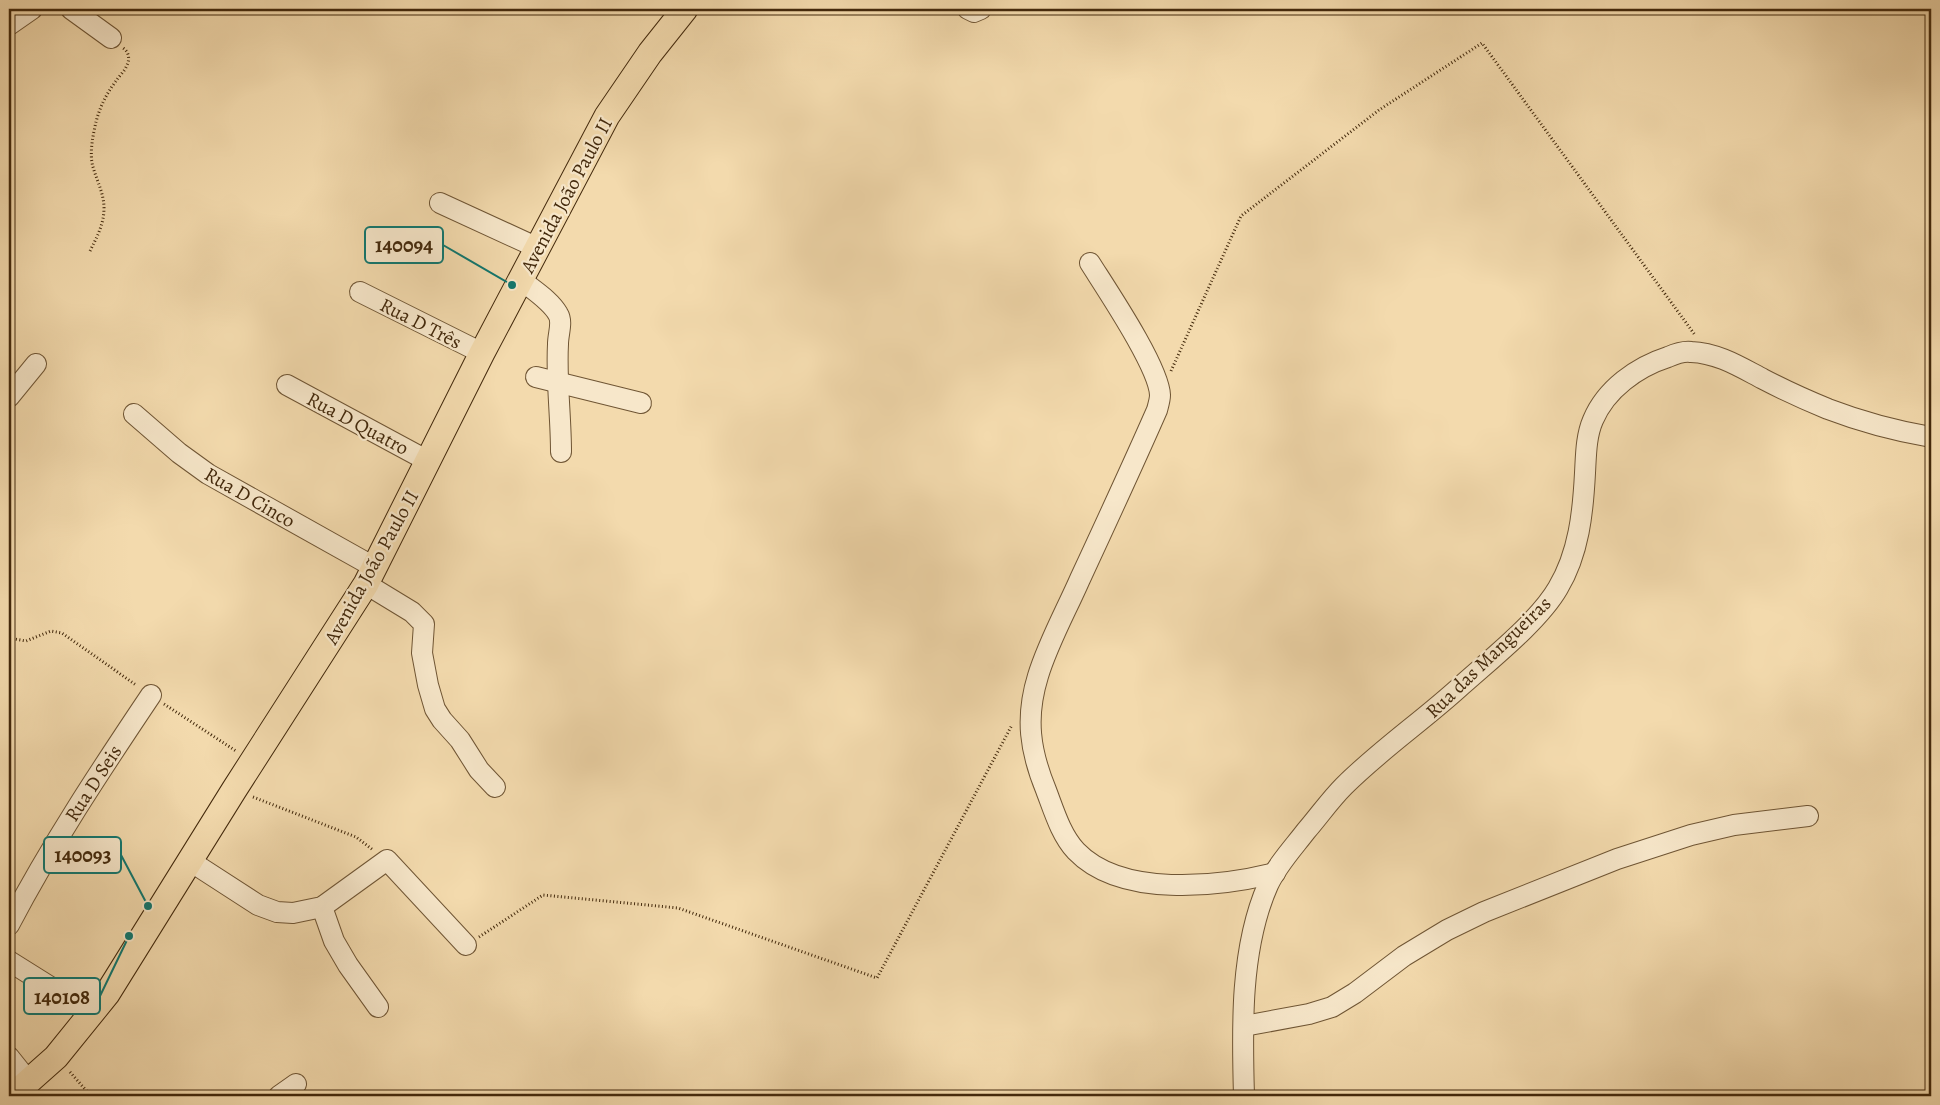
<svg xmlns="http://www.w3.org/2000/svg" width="1940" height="1105" viewBox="0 0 1940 1105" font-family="Alegreya,serif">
<rect width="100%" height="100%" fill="#f3daad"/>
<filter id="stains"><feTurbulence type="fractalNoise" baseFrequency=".004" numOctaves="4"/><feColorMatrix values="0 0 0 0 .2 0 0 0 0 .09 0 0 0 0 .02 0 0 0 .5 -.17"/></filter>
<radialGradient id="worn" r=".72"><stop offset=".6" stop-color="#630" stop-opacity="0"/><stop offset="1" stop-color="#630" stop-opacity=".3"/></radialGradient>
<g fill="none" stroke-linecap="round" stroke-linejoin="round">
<defs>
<g id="minor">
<polyline points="71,9 111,38"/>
<polyline points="968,9 974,12 981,9"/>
<polyline points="9,25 32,9"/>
<polyline points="440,203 538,248"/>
<path d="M1090 263C1107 290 1159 367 1160 395 1160 400 1158 406 1157 410 1132 467 1106 523 1080 579 1066 611 1048 643 1038 676 1025 718 1030 751 1046 790 1054 811 1061 835 1076 851 1121 898 1218 887 1275 873"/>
<path d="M521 280C533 290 550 300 558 314 563 322 558 334 558 344 556 380 561 416 561 452"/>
<polyline points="360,292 482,353"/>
<polyline points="536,377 641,403"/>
<polyline points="287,385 428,461"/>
<polyline points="9,397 36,364"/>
<polyline points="134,414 179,453 208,474 374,567"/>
<polyline points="366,584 412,612 424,624 422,653 428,685 435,709 442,720 460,740 479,770 495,787"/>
<polyline points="190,861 258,905 277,912 293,913 322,907 387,860 466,945"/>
<polyline points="322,907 334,941 348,965 378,1007"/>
<path d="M9 925C51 845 100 771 151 695"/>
<polyline points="9,961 92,1013"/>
<polyline points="1244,1026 1309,1014 1332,1007 1355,993 1404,956 1447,930 1484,912 1617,859 1691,835 1734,825 1808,816"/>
<polyline points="9,1057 29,1082"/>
<polyline points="279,1096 296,1084"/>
<path d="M1244 1096C1242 1028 1240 948 1268 885 1277 865 1293 848 1306 831 1319 816 1330 800 1344 786 1381 749 1424 720 1462 685 1491 659 1539 621 1558 588 1579 553 1583 512 1585 473 1586 455 1586 436 1593 420 1606 389 1637 367 1668 357 1675 354 1684 351 1691 352 1718 353 1740 367 1763 379 1784 390 1806 400 1828 409 1862 422 1896 431 1931 437"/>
</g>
<polyline id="major" points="12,1096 56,1057 107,994 234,790 366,584 482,353 607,116 650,53 685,9"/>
</defs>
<use href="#minor" stroke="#6f5534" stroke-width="22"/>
<use href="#major" stroke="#43290c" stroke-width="27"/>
<g stroke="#43290c" stroke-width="3" stroke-dasharray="1 2.5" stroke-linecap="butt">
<path d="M90 251C97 237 104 224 104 208 104 194 97 181 93 167 89 154 93 135 96 122 100 106 107 93 116 81 119 76 125 71 127 65 130 59 129 52 123 48"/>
<polyline points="1171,371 1241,216 1379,110 1482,43 1695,335"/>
<polyline points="9,638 26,641 51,631 62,633 136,685"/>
<polyline points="164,704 236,751"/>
<polyline points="253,797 356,837 373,850"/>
<polyline points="479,937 543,895 678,908 877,978 1012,725"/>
<polyline points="70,1072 91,1096"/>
</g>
<use href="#minor" stroke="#f7e7ca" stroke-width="20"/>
<use href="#major" stroke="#f3daad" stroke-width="25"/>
</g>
<g text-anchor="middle" stroke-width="4.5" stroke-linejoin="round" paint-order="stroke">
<g font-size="20" fill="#43290c" stroke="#f7e7ca">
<text transform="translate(566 195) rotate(-62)" y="7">Avenida João Paulo II</text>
<text transform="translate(421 323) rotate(27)" y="7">Rua D Três</text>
<text transform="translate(358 423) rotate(28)" y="7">Rua D Quatro</text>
<text transform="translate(250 497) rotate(30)" y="7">Rua D Cinco</text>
<text transform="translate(371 567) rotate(-61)" y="7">Avenida João Paulo II</text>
<text transform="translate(1488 657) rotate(-44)" y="7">Rua das Mangueiras</text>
<text transform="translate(93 783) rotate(-57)" y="7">Rua D Seis</text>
</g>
</g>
<path fill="none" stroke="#0f766e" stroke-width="2" d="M512 285L443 245M148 906L121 855M129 936L100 996"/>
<g fill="#0f766e" stroke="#f7e7ca" stroke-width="2">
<circle cx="512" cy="285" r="5"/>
<circle cx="148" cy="906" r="5"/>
<circle cx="129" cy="936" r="5"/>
</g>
<g fill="#f7e7ca" stroke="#0f766e" stroke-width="2">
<rect x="365" y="227" width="78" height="36" rx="5"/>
<rect x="44" y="837" width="77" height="36" rx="5"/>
<rect x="24" y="978" width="76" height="36" rx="5"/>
</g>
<g font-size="21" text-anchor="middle" font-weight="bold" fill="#43290c">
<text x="404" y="252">140094</text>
<text x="83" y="862">140093</text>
<text x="62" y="1004">140108</text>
</g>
<rect width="1940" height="1105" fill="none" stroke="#f3daad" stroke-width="30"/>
<rect x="10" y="10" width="1920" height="1085" fill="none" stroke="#43290c" stroke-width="2.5"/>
<rect x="15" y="15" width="1910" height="1075" fill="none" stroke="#43290c"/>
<rect width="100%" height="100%" filter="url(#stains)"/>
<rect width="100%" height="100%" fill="url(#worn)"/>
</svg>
